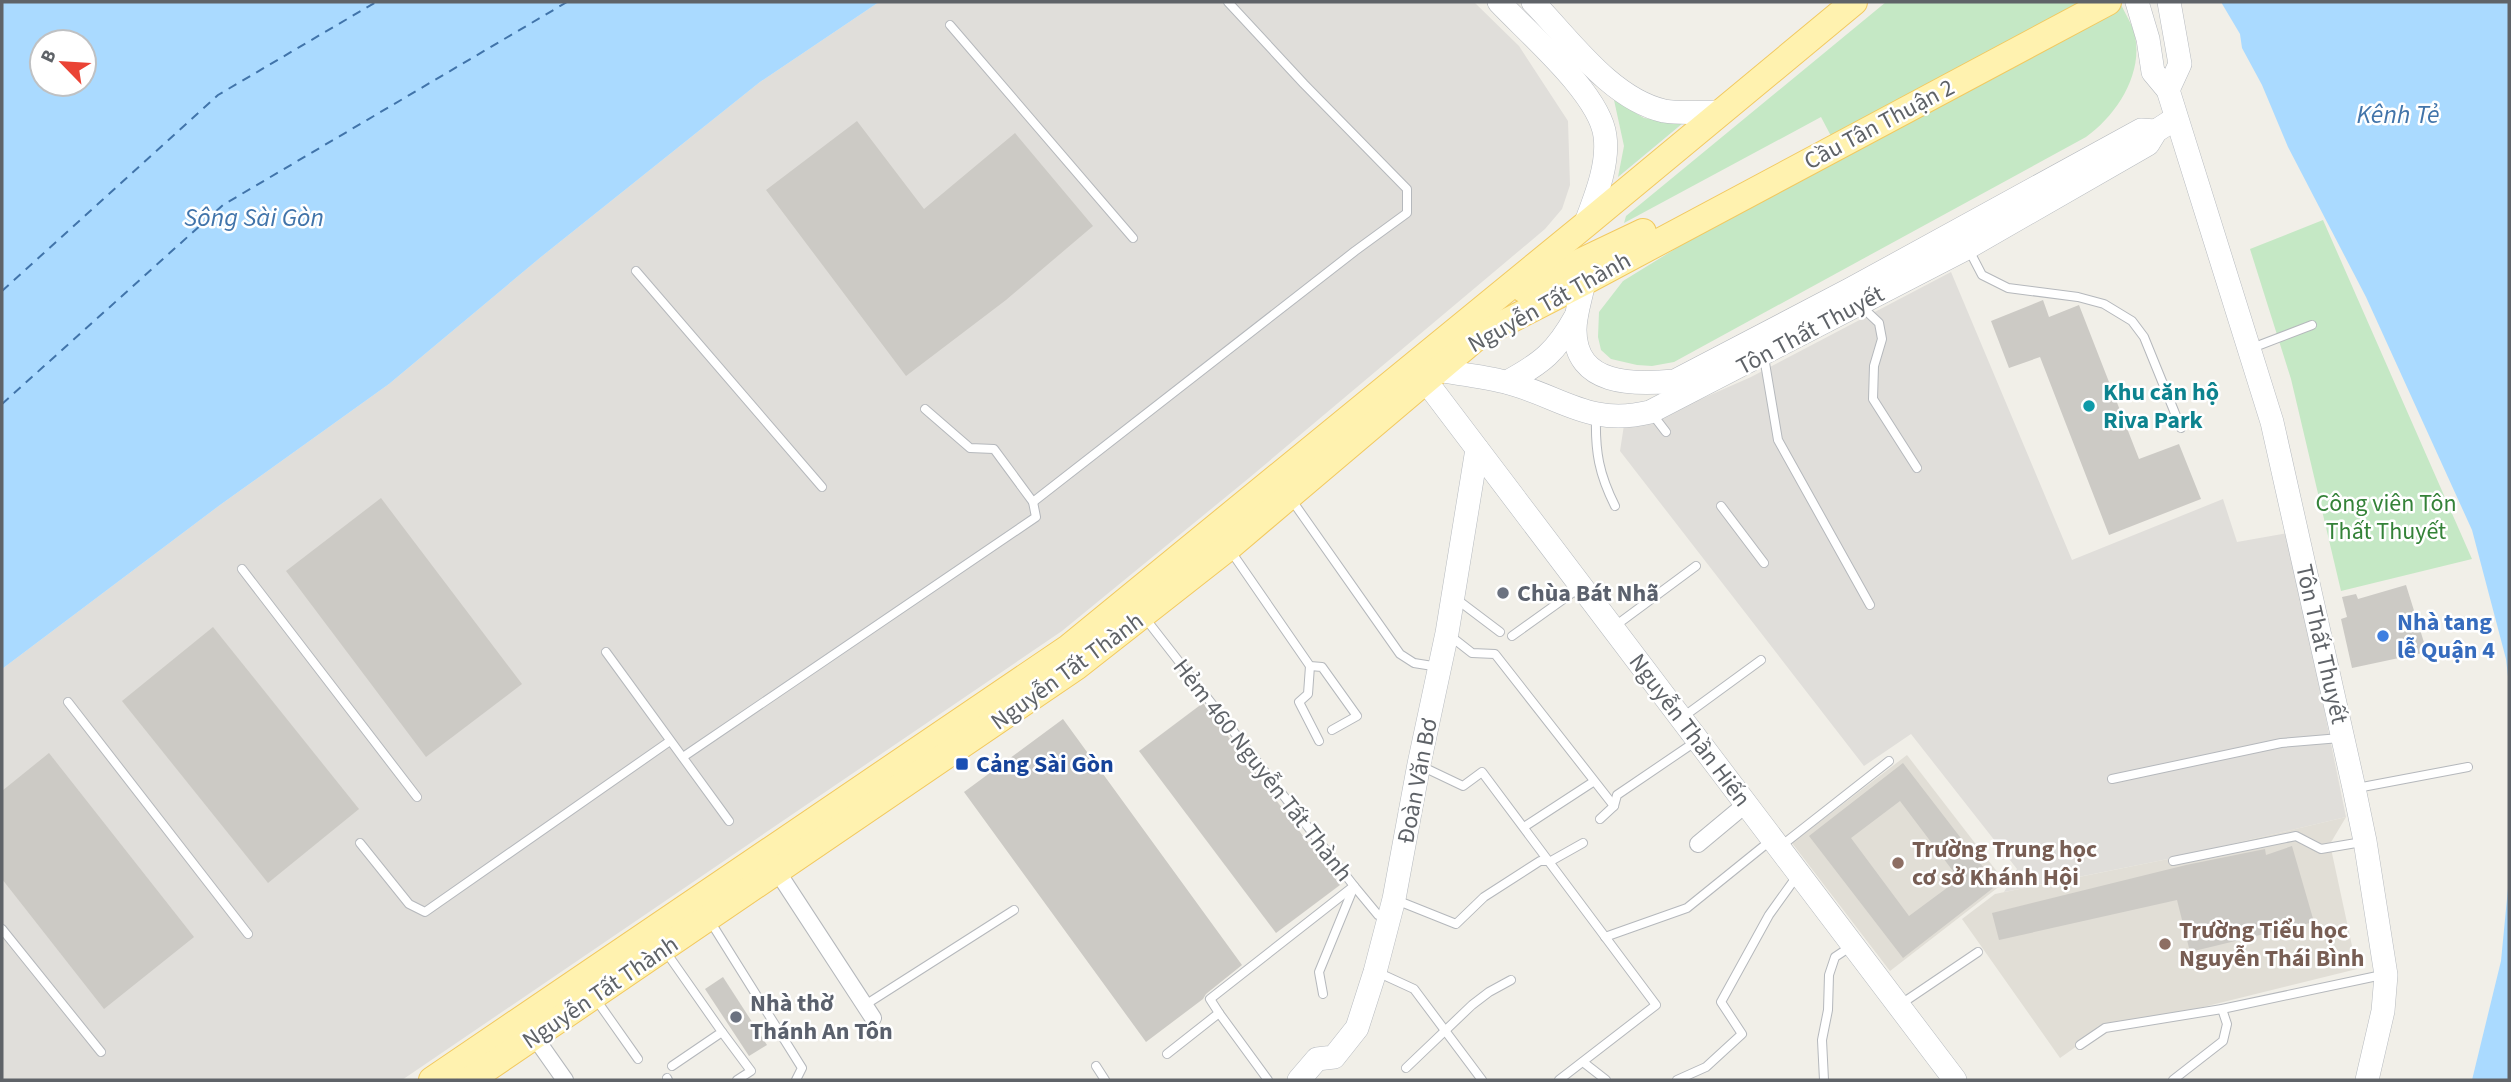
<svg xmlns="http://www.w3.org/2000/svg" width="2511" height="1082" viewBox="0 0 2511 1082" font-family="'Source Sans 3',sans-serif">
<rect width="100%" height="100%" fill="#f1efe8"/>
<g fill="#e0deda">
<polygon points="879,2 1474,2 1519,46 1568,121 1570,185 1562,209 1545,229 1249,478 1062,631 402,1080 2,1080 2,669 220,505 389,384 541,257 760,82"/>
<polygon points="1951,272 2072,560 2223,499 2237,542 2288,533 2346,817 2168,859 2004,892 2017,869 1911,734 1864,766 1620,451 1624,425 1683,407 1751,377"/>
</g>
<g fill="#e1ded6">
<polygon points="1907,755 2005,882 1890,971 1792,843"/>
<polygon points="2346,817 2330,844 2357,969 2094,1034 2060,1058 1962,919 1995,894 2168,859"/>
</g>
<g fill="#c5e8c5">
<path d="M1886 2H2120C2124 12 2131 22 2134 32 2145 72 2117 115 2086 137L1674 362 1652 366 1637 365 1611 359 1601 350 1598 337 1599 312 1623 281 1748 204 1841 155 1821 117 1624 223 1626 216Z"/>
<polygon points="1614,100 1644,118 1683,123 1618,177 1624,146"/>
<polygon points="2323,220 2472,559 2341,591 2291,379 2250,249"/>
</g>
<g fill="#aadaff" fill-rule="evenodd">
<path d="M2 2H879L760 82 541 257 389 384 220 505 2 669ZM42 42H84V84H42Z"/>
<polygon points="2221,2 2509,2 2509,685 2506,659 2472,530 2366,297 2288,147 2262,85 2242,48 2240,34"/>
<polygon points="2509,878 2509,1080 2472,1080 2501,961"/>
</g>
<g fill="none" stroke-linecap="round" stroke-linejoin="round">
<g stroke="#4174aa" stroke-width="2" stroke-dasharray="9 7" stroke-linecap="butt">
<polyline points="2,291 218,95 376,2"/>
<polyline points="2,404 223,205 567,2"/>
</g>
</g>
<g fill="#cccac5" fill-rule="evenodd">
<polygon points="857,121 924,209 1015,133 1093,226 1006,300 906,376 766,190"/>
<polygon points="2043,300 2049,317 2079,305 2139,459 2179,444 2201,499 2109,535 2040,357 2009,368 1991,321"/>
<polygon points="381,498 522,684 426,757 286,571"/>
<polygon points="2406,585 2427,652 2352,668 2341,619 2347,617 2342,597 2356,594 2358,599"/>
<polygon points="213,627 359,809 268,883 122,701"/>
<polygon points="1203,703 1340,885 1276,933 1139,751"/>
<polygon points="1063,719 1242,965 1206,994 1203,999 1146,1042 964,792"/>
<polygon points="49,753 194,937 104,1009 2,879 2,791"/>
<path d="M1903 763 1997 885 1903 958 1809 836ZM1900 801 1959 879 1909 916 1851 838Z"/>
<polygon points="2292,846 2314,922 2190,952 2177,900 1999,940 1992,913 2186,865 2265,849 2266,855"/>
<polygon points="723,977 767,1045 749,1056 705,989"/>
</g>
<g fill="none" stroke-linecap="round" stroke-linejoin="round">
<defs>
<g id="lane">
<polyline points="950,25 1133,238"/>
<polyline points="1969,250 1982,275 2008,288 2078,297 2104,304 2132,321 2144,337 2181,428"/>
<polyline points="636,271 822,487"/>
<polyline points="1861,306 1879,323 1882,339 1874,366 1873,399 1917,468"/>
<polyline points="2252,348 2312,325"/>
<polyline points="1764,357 1778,440 1870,605"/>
<polyline points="1653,415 1666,432"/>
<path d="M1596 416C1595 452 1599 474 1615 506"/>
<polyline points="1291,499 1400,654 1414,663 1439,667"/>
<polyline points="1033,502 1355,251 1407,213 1407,189 1304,84 1228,2"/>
<polyline points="1721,506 1764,563"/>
<polyline points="1230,550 1310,666 1322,667 1357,716 1332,730"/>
<polyline points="242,569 417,797"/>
<polyline points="1455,598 1500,632"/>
<polyline points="1145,618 1354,886 1378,915 1386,918"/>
<polyline points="1615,626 1696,566"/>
<polyline points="1449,635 1472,653 1495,654 1614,806"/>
<polyline points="1512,636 1579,588"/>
<polyline points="606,652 729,821"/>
<polyline points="1310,666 1308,694 1299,702 1319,741"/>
<polyline points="68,702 248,934"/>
<polyline points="1683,717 1761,660"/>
<polyline points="683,757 1036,517 1033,502 994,449 970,448 925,409"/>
<polyline points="1421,766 1463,786 1482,772 1656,1005 1559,1080"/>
<polyline points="2112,779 2281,743 2340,738"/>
<polyline points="2357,788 2468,767"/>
<polyline points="1600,819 1614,806 1617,795 1695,742"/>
<polyline points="1524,827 1593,782"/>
<polyline points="360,843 409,904 425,912 670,741"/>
<polyline points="1781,846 1889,761"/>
<polyline points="2173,861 2296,836 2321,849 2362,842"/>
<polyline points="1396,900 1456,924 1484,897 1540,861 1551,861 1583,843"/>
<polyline points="710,921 802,1068 796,1080"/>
<polyline points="2,929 101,1052"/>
<polyline points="1605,937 1687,908 1770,841"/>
<polyline points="666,952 722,1032 672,1066"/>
<polyline points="1377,972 1414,989 1482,1080"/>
<polyline points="1323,994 1319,972 1353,889"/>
<polyline points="595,998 638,1059"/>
<polyline points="1901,1004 1978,952"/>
<polyline points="865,1005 1014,910"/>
<polyline points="1219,1013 1268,1080"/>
<polyline points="722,1032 751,1071 737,1080"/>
<polyline points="2080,1045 2105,1028 2222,1009 2382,975"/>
<polyline points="1167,1054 1219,1013 1210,999 1354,886"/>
<polyline points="1583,1062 1606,1080"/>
<polyline points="1096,1066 1105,1080"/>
<polyline points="1406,1068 1472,1005 1489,992 1511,980"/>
<polyline points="667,1078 668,1080"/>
<polyline points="1677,1080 1706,1067 1742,1034 1721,1002 1769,915 1797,876"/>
<polyline points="1824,1080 1822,1040 1828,1010 1829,975 1835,957 1850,947"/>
<polyline points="2173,1080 2223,1041 2227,1024 2222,1009"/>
</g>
<g id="street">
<polyline points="1698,844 1746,804"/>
<polyline points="777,871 873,1018"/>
<polyline points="534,1036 565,1080"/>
</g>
<g id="secondary">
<path d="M1499 2C1528 33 1600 94 1605 136 1609 165 1595 198 1585 225"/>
<path d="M1533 2C1570 40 1611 99 1664 111 1681 114 1701 112 1718 112"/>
<polyline points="2137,2 2148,39 2153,72 2168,90 2272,422 2354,788 2365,841 2386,975 2383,1011 2367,1080"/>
<polyline points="2168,90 2180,64 2169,2"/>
<path d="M1584 282C1581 298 1575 314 1575 330 1575 386 1634 385 1675 381L1851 289 2141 130 2156 131"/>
<path d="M1436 370C1459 374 1483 376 1505 382 1561 396 1588 427 1650 412L1967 248 2148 144 2156 131 2176 118"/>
<polyline points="1425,380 1955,1080"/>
<path d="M1507 382C1542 363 1556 352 1576 316"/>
<polyline points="1299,1080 1317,1059 1334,1057 1357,1028 1375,972 1394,899 1419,764 1447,633 1477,449"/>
</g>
<g id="primary">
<polyline points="1523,289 1643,232"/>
<polyline points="432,1080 1068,648 1585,225 1854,2"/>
<polyline points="470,1080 1076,667 1229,547 1477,337 1584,282 2108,2"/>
</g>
</defs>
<use href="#lane" stroke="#b5b8bc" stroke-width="10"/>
<use href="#street" stroke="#b5b8bc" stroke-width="18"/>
<use href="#secondary" stroke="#b6babf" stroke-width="24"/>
<use href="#primary" stroke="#f2c960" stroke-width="28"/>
<use href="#lane" stroke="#fff" stroke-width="8"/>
<use href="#street" stroke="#fff" stroke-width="16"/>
<use href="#secondary" stroke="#fff" stroke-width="23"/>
<use href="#primary" stroke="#fff2af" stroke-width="26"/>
</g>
<circle fill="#0f9aa8" stroke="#fff" stroke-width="2.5" cx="2089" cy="406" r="7"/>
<g fill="#6b7280" stroke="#fff" stroke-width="2.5">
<circle cx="1503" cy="593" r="7"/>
<circle cx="736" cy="1017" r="7"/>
</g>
<circle fill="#3f7fe0" stroke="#fff" stroke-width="2.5" cx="2383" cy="636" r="7"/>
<rect fill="#1a4fb4" stroke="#fff" stroke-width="2.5" x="955" y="757" width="14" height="14" rx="3.5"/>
<g fill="#8d6e63" stroke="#fff" stroke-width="2.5">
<circle cx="1898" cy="863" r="7"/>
<circle cx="2165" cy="944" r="7"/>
</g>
<g text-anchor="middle" stroke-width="5" stroke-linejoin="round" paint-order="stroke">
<g font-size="24" fill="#5f6368" stroke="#fff">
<text transform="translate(1879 124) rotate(-28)" y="8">Cầu Tân Thuận 2</text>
<text transform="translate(1549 302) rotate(-29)" y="8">Nguyễn Tất Thành</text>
<text transform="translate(1810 330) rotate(-28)" y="8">Tôn Thất Thuyết</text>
<text transform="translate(2322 644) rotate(77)" y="8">Tôn Thất Thuyết</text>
<text transform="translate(1067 671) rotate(-36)" y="8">Nguyễn Tất Thành</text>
<text transform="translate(1690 730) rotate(53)" y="8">Nguyễn Thần Hiến</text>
<text transform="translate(1263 770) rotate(52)" y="8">Hẻm 460 Nguyễn Tất Thành</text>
<text transform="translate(1417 781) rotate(-79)" y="8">Đoàn Văn Bơ</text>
<text transform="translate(600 992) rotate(-34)" y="8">Nguyễn Tất Thành</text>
</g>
<g font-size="24" font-weight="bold" fill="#0d838f" stroke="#fff" text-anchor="start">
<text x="2103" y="400">Khu căn hộ<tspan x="2103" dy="28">Riva Park</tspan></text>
</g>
<g font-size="24" fill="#348238" stroke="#fff">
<text x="2386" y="511">Công viên Tôn<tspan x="2386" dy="28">Thất Thuyết</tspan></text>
</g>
<g font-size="24" font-weight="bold" fill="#5b616d" stroke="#fff" text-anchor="start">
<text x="1517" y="601">Chùa Bát Nhã</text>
<text x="750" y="1011">Nhà thờ<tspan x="750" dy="28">Thánh An Tôn</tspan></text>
</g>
<g font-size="24" font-weight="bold" fill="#366cbe" stroke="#fff" text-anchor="start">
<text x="2397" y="630">Nhà tang<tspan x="2397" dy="28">lễ Quận 4</tspan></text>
</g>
<g font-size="24" font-weight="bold" fill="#164399" stroke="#fff" text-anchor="start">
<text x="976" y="772">Cảng Sài Gòn</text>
</g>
<g font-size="24" font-weight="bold" fill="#785e54" stroke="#fff" text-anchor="start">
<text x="1912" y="857">Trường Trung học<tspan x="1912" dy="28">cơ sở Khánh Hội</tspan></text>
<text x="2179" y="938">Trường Tiểu học<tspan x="2179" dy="28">Nguyễn Thái Bình</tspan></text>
</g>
<g font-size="26" font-style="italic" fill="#4174aa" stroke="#fff">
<text x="2398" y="123">Kênh Tẻ</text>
<text x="254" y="226">Sông Sài Gòn</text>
</g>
</g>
<rect width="2511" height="1082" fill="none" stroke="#5f6368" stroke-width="7"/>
<g transform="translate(63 63) rotate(295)"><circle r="33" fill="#ffffff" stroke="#bfc1c3" stroke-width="2"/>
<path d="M0-5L12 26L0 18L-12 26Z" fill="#ea4335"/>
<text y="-10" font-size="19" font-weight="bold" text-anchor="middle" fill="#5f6368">B</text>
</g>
</svg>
